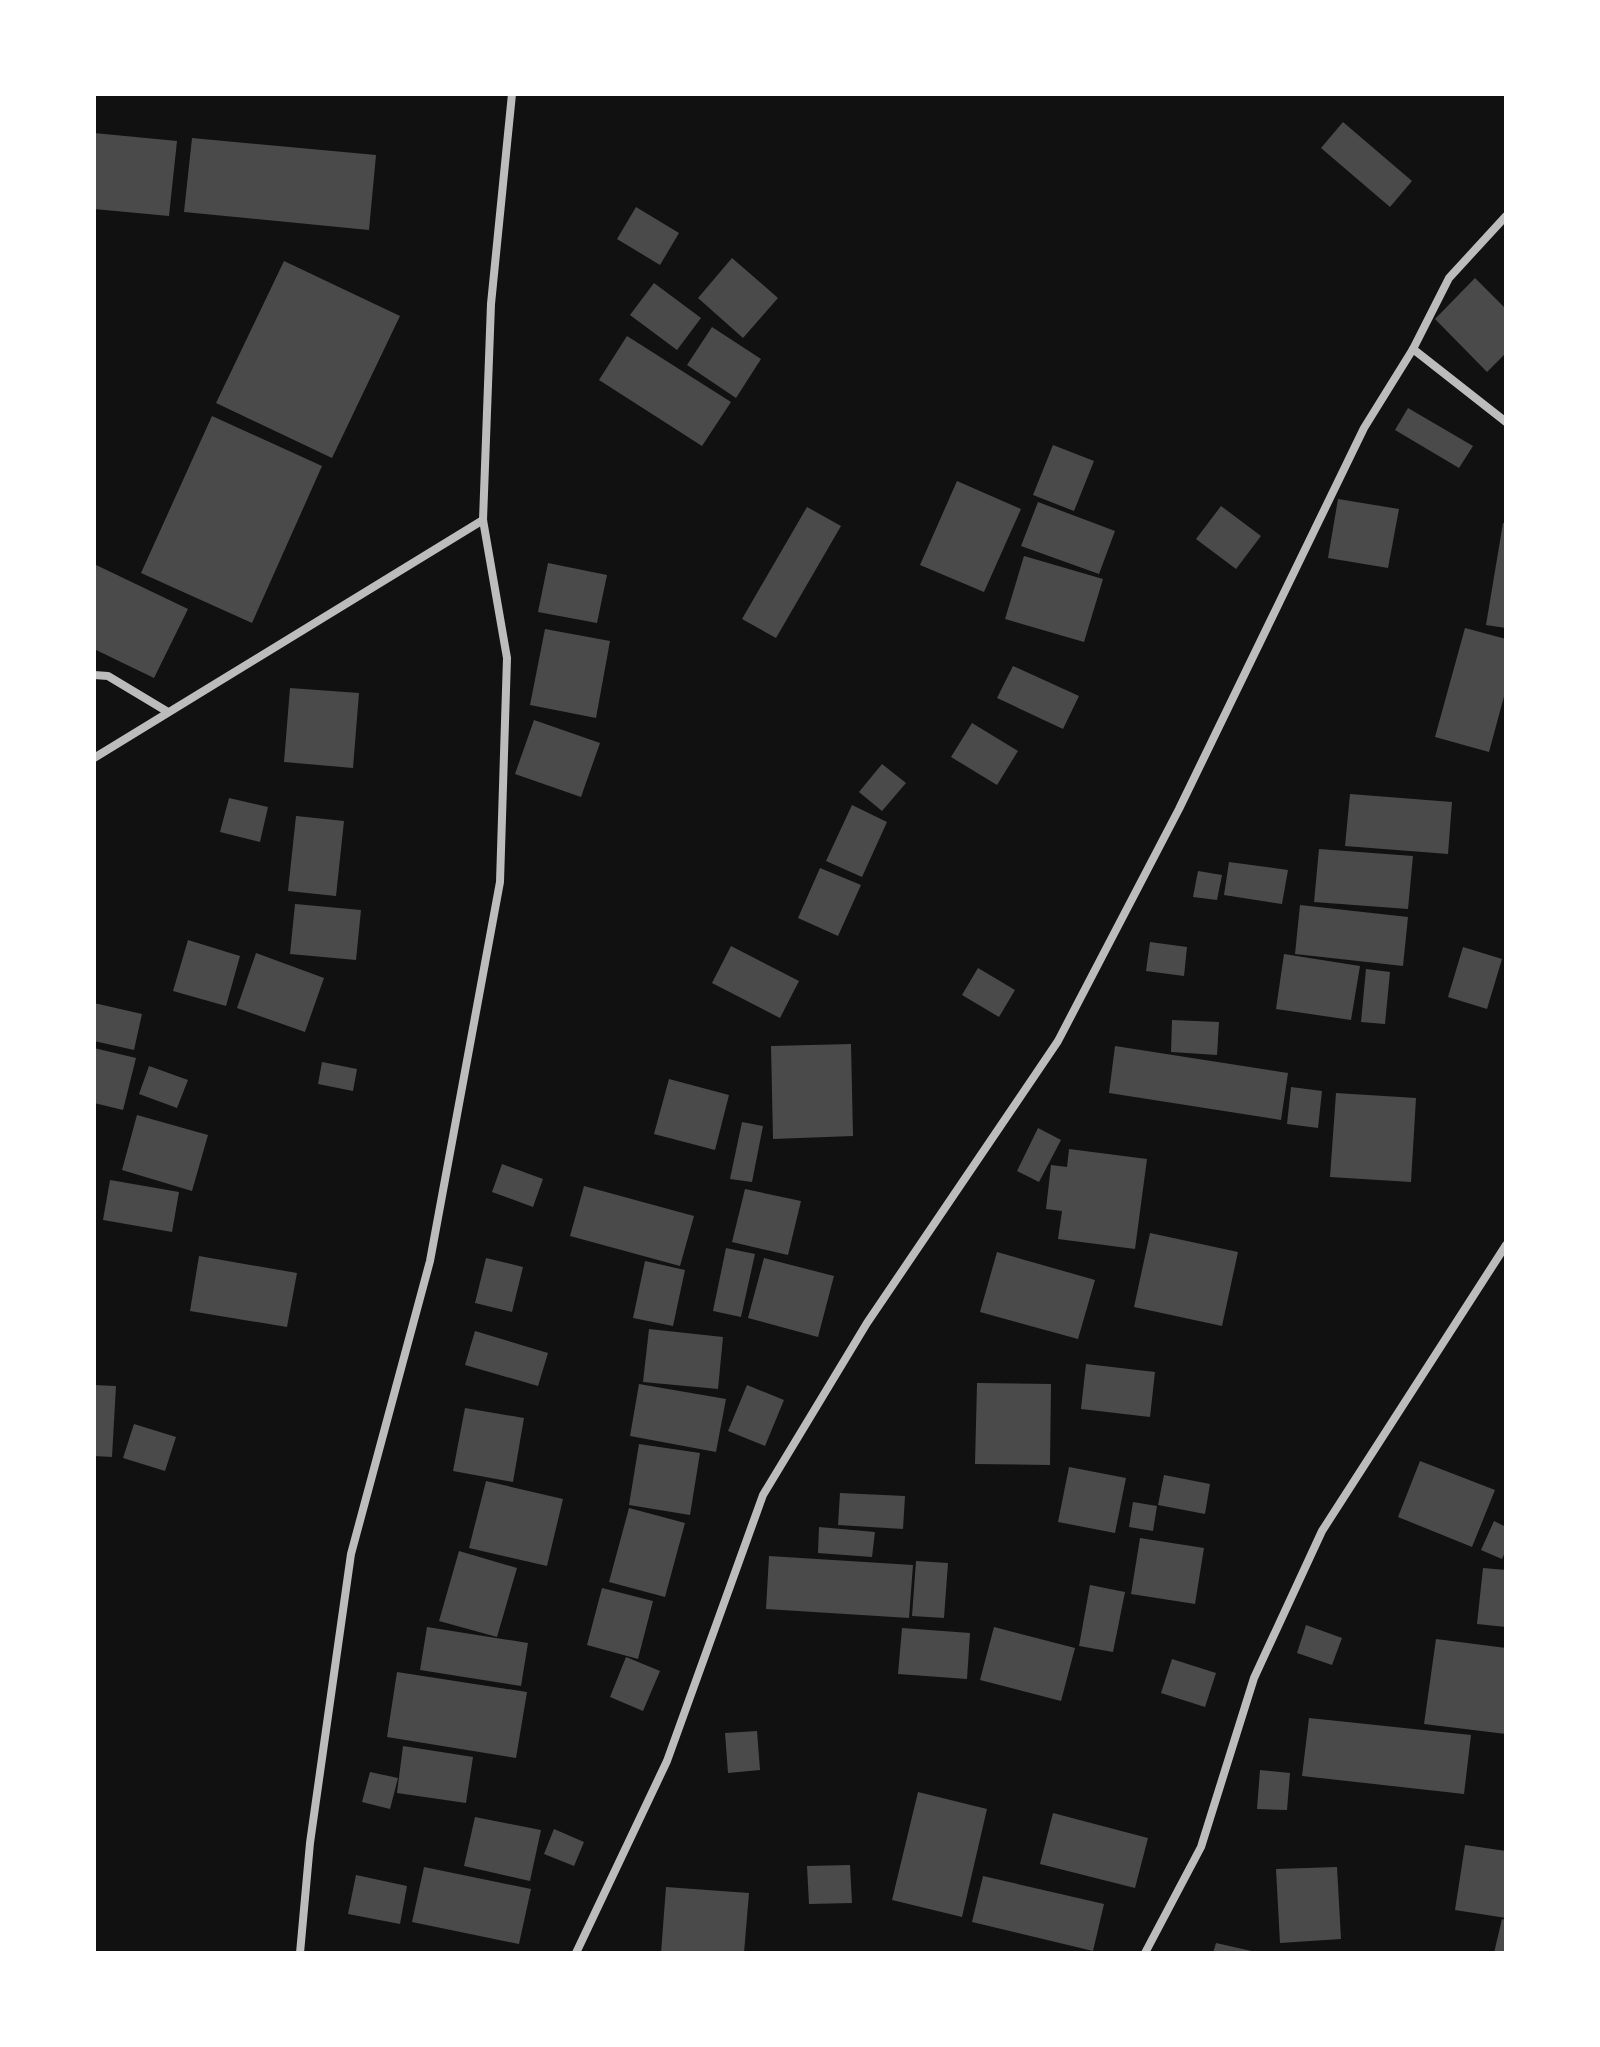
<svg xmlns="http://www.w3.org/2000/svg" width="1600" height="2047" viewBox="0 0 1600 2047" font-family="Roboto,sans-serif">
<rect width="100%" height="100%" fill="#111"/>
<g fill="#4a4a4a">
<polygon points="1343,122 1412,181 1390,207 1321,148"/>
<polygon points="94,133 177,141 169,216 94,209"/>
<polygon points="192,138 376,155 369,230 184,212"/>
<polygon points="636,207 679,233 660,265 617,239"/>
<polygon points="732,258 778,298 743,338 698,298"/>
<polygon points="284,261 400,316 332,458 216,403"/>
<polygon points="1475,278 1506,309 1506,353 1487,372 1435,319"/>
<polygon points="654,283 701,318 677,350 630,315"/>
<polygon points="712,327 761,359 736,398 687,365"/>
<polygon points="627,336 731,402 702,446 599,380"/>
<polygon points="1408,408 1473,446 1459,468 1395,430"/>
<polygon points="212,416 322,466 252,623 141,573"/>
<polygon points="1053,445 1094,461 1074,511 1033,495"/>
<polygon points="957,481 1021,509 984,592 920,565"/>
<polygon points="1338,499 1399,509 1388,568 1328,558"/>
<polygon points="1038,502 1115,531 1099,574 1021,546"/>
<polygon points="1221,506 1261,536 1236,569 1196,539"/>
<polygon points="807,507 841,526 776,638 742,619"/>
<polygon points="1503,523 1506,523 1506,628 1486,625"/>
<polygon points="1024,556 1103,579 1084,642 1005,619"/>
<polygon points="548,563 607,575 597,623 538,612"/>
<polygon points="94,564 188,609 154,678 94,649"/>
<polygon points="1465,628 1506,639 1506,689 1489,752 1435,737"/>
<polygon points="545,629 610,641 596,718 530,705"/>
<polygon points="1013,666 1079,696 1063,729 997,698"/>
<polygon points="290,688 359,693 353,768 284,762"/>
<polygon points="534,720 600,743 581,797 515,774"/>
<polygon points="972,723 1018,751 997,785 951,757"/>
<polygon points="882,764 906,783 882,811 859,792"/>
<polygon points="1350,794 1452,802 1448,854 1345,846"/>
<polygon points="229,798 268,807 260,842 220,832"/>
<polygon points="852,805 887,822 862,877 826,861"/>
<polygon points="296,816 344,821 336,896 288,891"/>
<polygon points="1319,849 1413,856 1408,909 1314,902"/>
<polygon points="1229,862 1288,870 1282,904 1224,895"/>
<polygon points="820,868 861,885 838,936 798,918"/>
<polygon points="1198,871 1222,875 1217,900 1193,897"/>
<polygon points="295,904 361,910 356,960 290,954"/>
<polygon points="1300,905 1408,917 1403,966 1295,954"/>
<polygon points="188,940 240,956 226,1006 173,991"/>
<polygon points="1150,942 1187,947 1184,976 1146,971"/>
<polygon points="731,946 799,981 780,1018 712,983"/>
<polygon points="1463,947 1502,959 1487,1009 1448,997"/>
<polygon points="256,953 324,978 305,1032 237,1008"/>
<polygon points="1284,954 1360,966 1351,1020 1276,1009"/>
<polygon points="978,968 1015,990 999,1017 962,995"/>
<polygon points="1366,969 1390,972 1385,1024 1361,1022"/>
<polygon points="94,1003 142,1014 134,1050 94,1041"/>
<polygon points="1172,1020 1219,1022 1217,1055 1171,1052"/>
<polygon points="851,1044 853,1136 773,1139 771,1046"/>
<polygon points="1115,1046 1288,1073 1281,1120 1109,1093"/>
<polygon points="94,1048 136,1058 123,1110 94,1103"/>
<polygon points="322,1062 357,1069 353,1091 318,1084"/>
<polygon points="149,1066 188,1080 177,1108 139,1094"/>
<polygon points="669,1079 729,1095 715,1150 654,1134"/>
<polygon points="1291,1087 1322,1091 1318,1128 1287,1124"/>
<polygon points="1336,1093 1416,1098 1411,1182 1330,1177"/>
<polygon points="137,1115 208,1135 192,1191 122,1170"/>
<polygon points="742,1122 763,1126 752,1182 730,1179"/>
<polygon points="1038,1128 1061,1140 1039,1182 1017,1171"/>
<polygon points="1069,1149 1147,1159 1135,1249 1058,1239 1062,1211 1046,1209 1051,1165 1067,1167"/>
<polygon points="502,1164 543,1179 533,1207 492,1192"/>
<polygon points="110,1180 179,1192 172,1232 103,1220"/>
<polygon points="584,1186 694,1216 680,1266 570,1236"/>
<polygon points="745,1189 801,1201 788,1255 732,1242"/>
<polygon points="1150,1233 1238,1252 1222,1326 1134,1307"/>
<polygon points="726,1248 755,1254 741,1317 713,1311"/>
<polygon points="997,1252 1095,1280 1078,1339 980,1312"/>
<polygon points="199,1256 297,1273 287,1327 190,1311"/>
<polygon points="486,1258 523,1267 512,1312 475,1303"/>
<polygon points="764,1258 834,1276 818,1337 748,1318"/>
<polygon points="645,1261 685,1270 673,1326 633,1318"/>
<polygon points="649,1329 723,1337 718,1389 643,1382"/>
<polygon points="475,1331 548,1353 538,1386 465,1365"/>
<polygon points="1086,1364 1155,1372 1150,1417 1081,1409"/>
<polygon points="977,1383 1051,1384 1050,1465 975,1464"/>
<polygon points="639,1384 726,1399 716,1452 630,1436"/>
<polygon points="94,1385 116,1386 112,1457 94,1456"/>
<polygon points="747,1385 784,1400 765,1446 728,1431"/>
<polygon points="465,1408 524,1418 513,1482 453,1471"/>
<polygon points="134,1424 176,1437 165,1471 123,1458"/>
<polygon points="639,1444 700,1453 690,1515 629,1505"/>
<polygon points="1420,1461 1495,1490 1472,1547 1398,1517"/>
<polygon points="1069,1467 1126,1478 1115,1533 1058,1522"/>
<polygon points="1164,1475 1210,1484 1205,1514 1158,1505"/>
<polygon points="486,1481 563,1499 547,1566 469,1548"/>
<polygon points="840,1493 905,1496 903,1529 838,1525"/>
<polygon points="1133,1502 1157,1506 1153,1531 1129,1527"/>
<polygon points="629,1508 685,1523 665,1597 609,1582"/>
<polygon points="1494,1521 1506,1527 1506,1550 1502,1559 1481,1550"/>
<polygon points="819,1527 875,1532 872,1557 818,1553"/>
<polygon points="1140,1538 1204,1548 1195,1604 1131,1594"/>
<polygon points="459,1551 517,1568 497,1637 439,1621"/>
<polygon points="769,1556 913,1565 909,1618 766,1609"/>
<polygon points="916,1561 948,1563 944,1618 912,1616"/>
<polygon points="1483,1568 1506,1570 1506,1627 1477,1624"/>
<polygon points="1090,1585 1125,1592 1113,1652 1079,1646"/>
<polygon points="602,1588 653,1601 638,1659 587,1645"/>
<polygon points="1306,1625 1342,1638 1332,1665 1297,1653"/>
<polygon points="427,1627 528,1643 521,1686 420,1670"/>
<polygon points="994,1627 1075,1648 1061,1701 980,1680"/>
<polygon points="902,1628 970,1633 967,1679 898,1674"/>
<polygon points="1436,1639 1506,1648 1506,1734 1424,1724"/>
<polygon points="626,1657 660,1671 643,1711 610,1697"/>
<polygon points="1172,1659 1216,1673 1205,1707 1161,1693"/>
<polygon points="397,1672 527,1692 516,1758 387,1737"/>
<polygon points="1309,1718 1471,1735 1464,1794 1302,1776"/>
<polygon points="757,1731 760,1770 728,1773 725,1733"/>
<polygon points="403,1746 473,1757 466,1803 397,1793"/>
<polygon points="1260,1770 1290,1773 1287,1810 1257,1809"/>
<polygon points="370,1772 398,1778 390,1809 362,1802"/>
<polygon points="918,1792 987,1809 962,1917 892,1900"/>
<polygon points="1053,1813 1148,1838 1135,1888 1040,1864"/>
<polygon points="475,1817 541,1830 530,1881 464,1866"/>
<polygon points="554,1829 584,1842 574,1866 544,1854"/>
<polygon points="1465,1845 1506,1851 1506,1918 1455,1910"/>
<polygon points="850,1865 852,1903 809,1904 807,1866"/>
<polygon points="424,1867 531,1889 519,1944 412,1922"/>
<polygon points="1337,1867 1341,1939 1280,1943 1276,1869"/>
<polygon points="356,1875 407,1886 400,1924 348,1914"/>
<polygon points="983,1876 1104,1904 1093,1951 972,1922"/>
<polygon points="666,1887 749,1893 744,1953 661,1953"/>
<polygon points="1502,1919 1506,1920 1506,1953 1494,1953"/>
<polygon points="1216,1943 1256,1952 1256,1953 1213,1953"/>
</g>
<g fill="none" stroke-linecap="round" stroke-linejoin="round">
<g stroke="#bcbcbc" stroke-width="8">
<polyline points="1413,349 1506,422"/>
<polyline points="94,675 108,676 168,712"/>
<polyline points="94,758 483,520"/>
<polyline points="300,1953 310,1843 351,1554 430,1261 500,882 507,658 483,520 491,304 512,94"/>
<polyline points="576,1953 667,1761 763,1495 867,1323 1058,1041 1179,809 1364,428 1413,349 1449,278 1506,216"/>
<polyline points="1145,1953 1201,1847 1254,1678 1322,1531 1506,1245"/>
</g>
</g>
<rect width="1600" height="2047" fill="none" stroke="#ffffff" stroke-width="192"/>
</svg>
